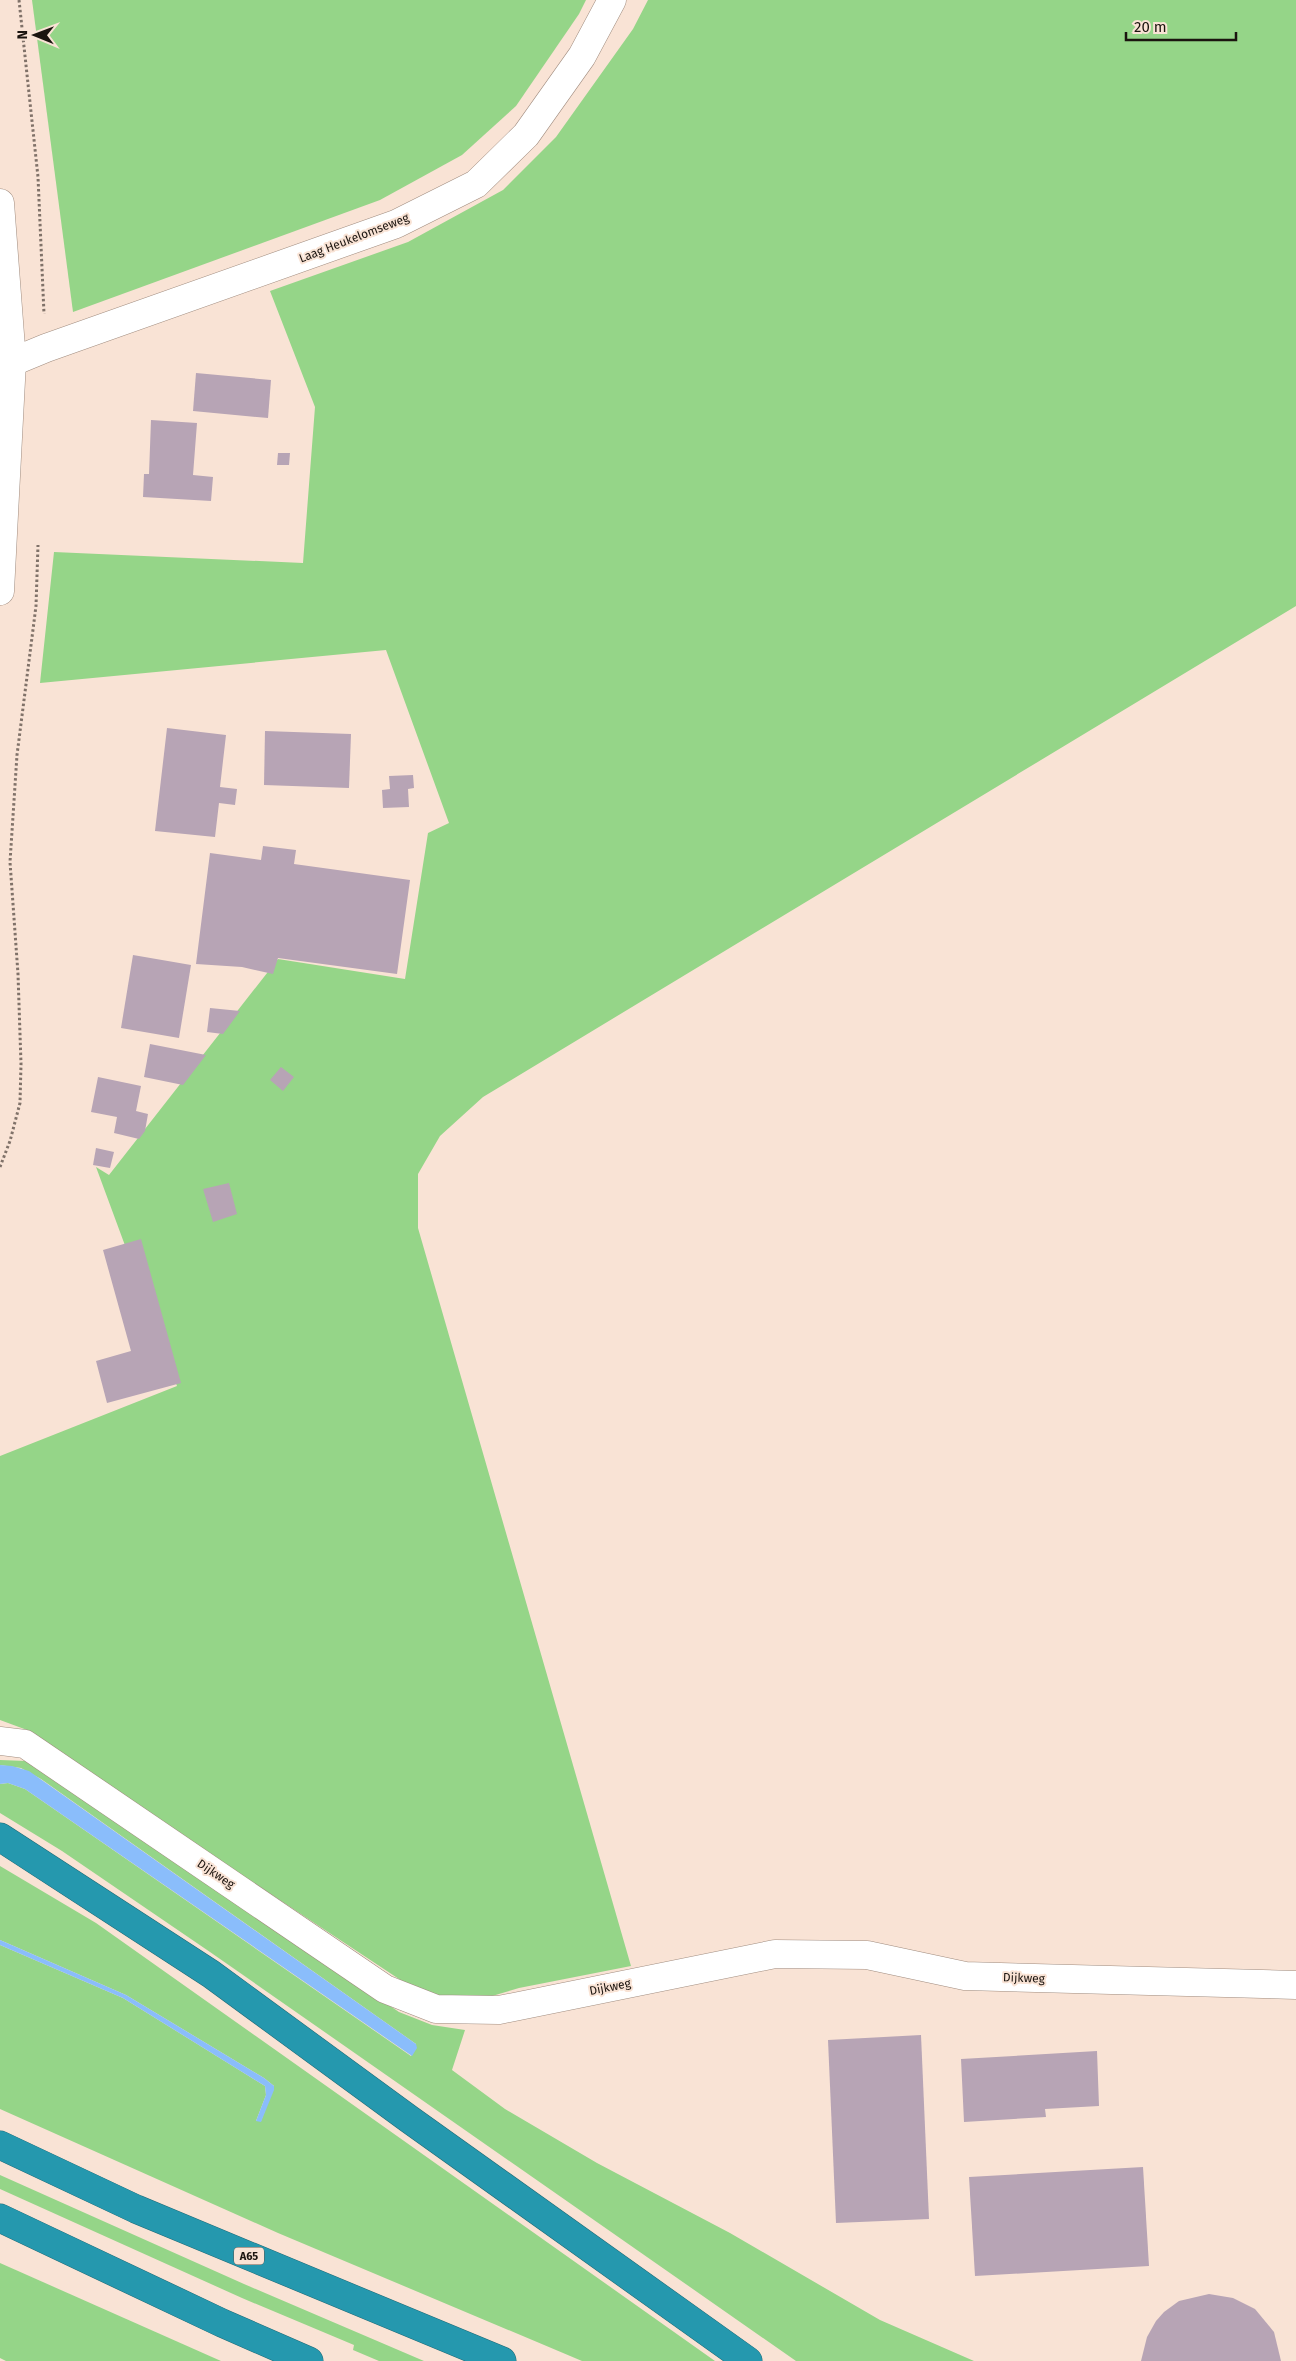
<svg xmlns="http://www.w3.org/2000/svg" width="1296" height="2361" viewBox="0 0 1296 2361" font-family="'Fira Sans',sans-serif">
<rect width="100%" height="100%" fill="#f9e3d5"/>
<g fill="#95d588">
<polygon points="32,0 586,0 579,14 516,106 462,155 380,200 73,312"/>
<polygon points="648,0 1296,0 1296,606 483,1097 440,1136 418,1174 418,1228 631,1966 519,1988 465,2004 436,1997 402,1981 236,1871 27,1730 0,1720 0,1456 177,1386 96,1167 109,1175 278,959 405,979 428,833 449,823 386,650 40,683 54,552 303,563 315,407 270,291 408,242 503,190 556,137 633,29"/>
<polygon points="0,1760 26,1761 399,2012 432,2025 465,2030 452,2070 505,2109 597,2163 730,2233 880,2320 974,2361 796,2361 210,1952 62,1851 0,1813 0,1784 8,1783 25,1789 411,2056 416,2048 416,2044 41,1779 21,1768 0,1765"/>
<polygon points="0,1866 96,1923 715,2361 582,2361 278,2233 0,2109 0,1945 123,1998 265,2086 266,2095 256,2121 261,2121 274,2086 264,2078 126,1995 0,1940"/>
<polygon points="0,2175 244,2284 424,2361 379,2361 353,2350 354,2345 242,2298 0,2189"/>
<polygon points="0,2263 221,2361 6,2361 0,2358"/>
</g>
<g fill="#8abdfb">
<polygon points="0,1765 12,1766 29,1771 416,2044 417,2048 412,2056 25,1789 8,1783 0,1784"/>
<polygon points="0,1940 126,1995 264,2078 274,2086 274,2090 261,2122 256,2121 266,2095 265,2086 123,1998 0,1945"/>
</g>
<g fill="#b7a4b5">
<polygon points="196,373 271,380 268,418 193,411"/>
<polygon points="151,420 197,423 193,475 213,477 211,501 143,497 144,474 149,474"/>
<polygon points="278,453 290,453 289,465 277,465"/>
<polygon points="167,728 226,735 220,787 237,789 235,805 219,803 215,837 155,831"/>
<polygon points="265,731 351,734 349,788 264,785"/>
<polygon points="413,775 414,788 408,789 409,807 383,808 382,790 390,789 389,776"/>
<polygon points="263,846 296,850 294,864 410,880 397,974 278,958 273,974 242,967 196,964 210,853 261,860"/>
<polygon points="133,955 191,965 179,1038 121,1028"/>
<polygon points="210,1008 240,1011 223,1034 207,1032"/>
<polygon points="150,1044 206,1055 183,1085 144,1077"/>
<polygon points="281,1067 294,1077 283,1091 270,1080"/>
<polygon points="98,1077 141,1086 136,1111 148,1114 145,1131 139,1139 114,1133 117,1117 91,1112"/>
<polygon points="96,1148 114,1152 110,1168 93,1165"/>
<polygon points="229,1183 237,1214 213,1222 203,1189"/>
<polygon points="141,1239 181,1383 107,1403 96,1361 131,1351 103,1250"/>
<polygon points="921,2035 929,2219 836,2223 828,2040"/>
<polygon points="1097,2051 1099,2106 1045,2109 1046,2117 964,2122 961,2059"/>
<polygon points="1143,2167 1149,2266 975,2276 969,2177"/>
<polygon points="1209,2294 1233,2298 1255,2309 1274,2332 1281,2361 1141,2361 1147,2337 1156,2321 1164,2312 1179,2301"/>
</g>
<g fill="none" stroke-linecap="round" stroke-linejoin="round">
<defs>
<g id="minor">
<polyline points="0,367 46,348 396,224 476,184 526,135 582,56 612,0"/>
<polyline points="0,1741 25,1744 385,1989 436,2009 499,2010 775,1954 867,1955 965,1976 1296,1985"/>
</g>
<polyline id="tertiary" points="0,203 12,361 0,591"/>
<g id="motorway">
<polyline points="0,1837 211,1974 409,2119 748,2361"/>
<polyline points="0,2145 136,2209 502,2361"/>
<polyline points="0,2218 222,2323 309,2361"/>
</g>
</defs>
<use href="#minor" stroke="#a08c7f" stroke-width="29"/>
<use href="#tertiary" stroke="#a08c7f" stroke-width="29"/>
<use href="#motorway" stroke="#226a76" stroke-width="29"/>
<g stroke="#807269" stroke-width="3" stroke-dasharray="2.5 2.5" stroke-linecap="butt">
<polyline points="19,0 38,177 44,314"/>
<polyline points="0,1167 10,1141 20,1103 21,1064 18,974 10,862 17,755 36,606 38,545"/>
</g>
<use href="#minor" stroke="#fff" stroke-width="28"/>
<use href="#tertiary" stroke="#fff" stroke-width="28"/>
<use href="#motorway" stroke="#2598ae" stroke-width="28"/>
</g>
<g text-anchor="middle" stroke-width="4" stroke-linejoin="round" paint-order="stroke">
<rect fill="#f9e3d5" stroke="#5e524a" stroke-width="1" x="234" y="2247.5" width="30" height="17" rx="4"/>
<g font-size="11" font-weight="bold" fill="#1b140f">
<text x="249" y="2260">A65</text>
</g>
<g font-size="12" fill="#1b140f" stroke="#f9e3d5">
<text transform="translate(354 238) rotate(-21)" y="4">Laag Heukelomseweg</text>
<text transform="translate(216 1874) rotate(34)" y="4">Dijkweg</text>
<text transform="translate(1024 1978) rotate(2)" y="4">Dijkweg</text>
<text transform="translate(610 1987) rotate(-11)" y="4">Dijkweg</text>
</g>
</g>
<g transform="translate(35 35) rotate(271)" stroke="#f9e3d5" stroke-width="4" paint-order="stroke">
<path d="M0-4L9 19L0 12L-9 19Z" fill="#1b140f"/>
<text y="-8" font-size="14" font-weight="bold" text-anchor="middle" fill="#1b140f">N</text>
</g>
<path d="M1126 32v8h110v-8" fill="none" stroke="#1b140f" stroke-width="2.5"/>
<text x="1134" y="32" font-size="15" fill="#1b140f" stroke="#f9e3d5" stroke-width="4" paint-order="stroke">20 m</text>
</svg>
